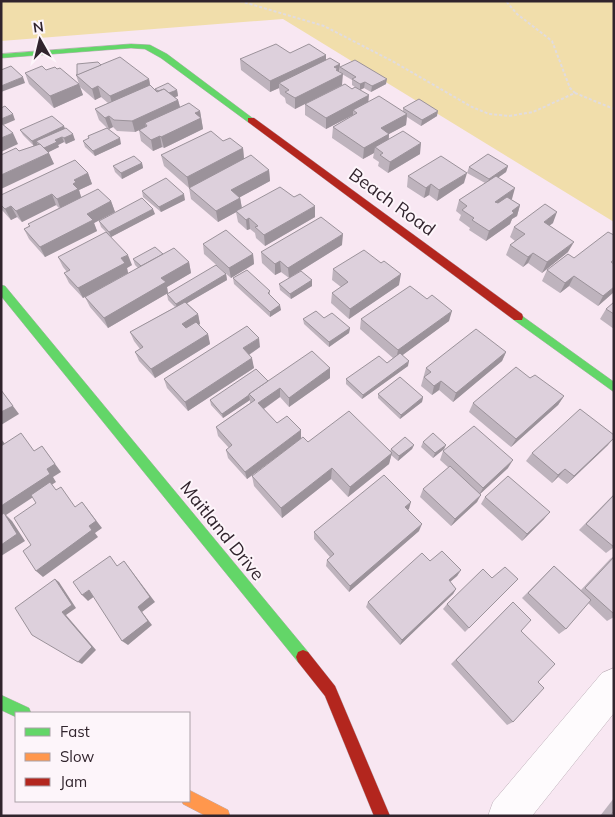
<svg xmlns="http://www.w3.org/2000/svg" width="615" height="817" viewBox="0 0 615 817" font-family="Mulish,sans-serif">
<rect width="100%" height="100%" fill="#f8e7f2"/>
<polygon fill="#f1deab" points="1,1 614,1 614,222 283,19 1,41"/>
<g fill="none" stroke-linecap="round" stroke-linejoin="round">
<defs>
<polygon id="street" points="614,668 614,713 532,816 488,816 493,802 602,673"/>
<g id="fast">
<polygon points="131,44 150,45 167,54 255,120 248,122 161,58 145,49 131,48 1,58 1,54"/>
<polygon points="1,285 5,286 308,652 310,657 308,662 303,664 298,662 1,296"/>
<polygon points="518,313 614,382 614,392 514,320 513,317"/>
<polygon points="1,695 29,708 31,713 16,713 16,717 1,710"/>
</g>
<polygon id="slow" points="189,790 228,810 230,816 206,816 183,804 182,801 189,801"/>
<g id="jam">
<polygon points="248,118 254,118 522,314 523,317 522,320 514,320 248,122"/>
<polygon points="303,650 308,652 335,686 390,816 374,816 325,696 298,662 296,657 298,652"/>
</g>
</defs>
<use href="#street" stroke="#bdafb8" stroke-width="1"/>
<use href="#fast" stroke="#bdafb8" stroke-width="1"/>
<use href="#slow" stroke="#bdafb8" stroke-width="1"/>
<use href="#jam" stroke="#bdafb8" stroke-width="1"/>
<g stroke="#e1dcdf" stroke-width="2" stroke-dasharray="3 2" stroke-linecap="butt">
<polyline points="240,1 324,26 394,62 472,107 489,114 509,116 533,112 575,93 570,88 552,41 517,14 506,1"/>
<polyline points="575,93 614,109"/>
</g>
<use href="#street" fill="#fefbfd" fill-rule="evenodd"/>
<use href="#fast" fill="#63d668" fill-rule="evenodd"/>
<use href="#slow" fill="#ff974d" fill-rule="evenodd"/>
<use href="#jam" fill="#b3261e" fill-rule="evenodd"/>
</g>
<g fill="#beb3bd" fill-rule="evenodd">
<path d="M290 53 326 55V60L340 64 339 72H340V67L386 84 371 92 364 88 360 90 368 102 403 111V108L437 116 421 126 407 117 406 125 389 134V139L420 154 388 173 378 166 379 162 373 158 374 153 363 159 332 138 333 127 352 116 353 115 326 129 305 115V104L295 109 286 103 285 98 280 94 279 88 270 92 241 70 240 59ZM342 74 352 80V85L355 87 352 89 342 85Z"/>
<polygon points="101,65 149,79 150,86 155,90 155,89 177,90 178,96 175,97 178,100 180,107 200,111 203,129 164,148 162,147 153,151 141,141 139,130 135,132 117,131 113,127 109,129 121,144 95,156 85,147 83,141 88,139 88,136 107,128 99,120 95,109 108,103 101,97 95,100 80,87 83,95 54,108 29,84 25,73 57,69 79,84 76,75"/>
<polygon points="64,126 65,129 75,140 66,144 64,142 58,145 59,147 48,152 54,164 19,151 34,146 23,135 20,130"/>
<polygon points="223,141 243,148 244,159 269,170 270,181 240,197 242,208 315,217 265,246 256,238 255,233 250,229 247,230 238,222 236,212 218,222 191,199 189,188 164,166 161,155"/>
<polygon points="142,163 143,168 122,179 115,172 113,166"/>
<polygon points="508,166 506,172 498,178 511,199 520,205 517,216 512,219 510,224 486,241 469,230 470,228 459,220 461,215 456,211 459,200 485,183 467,173 469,167"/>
<polygon points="88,173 92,184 79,190 81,197 111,201 115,212 94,223 97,231 45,257 29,239 24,229 29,226 28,224 59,208 56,205 22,222 17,217 11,220 1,209 1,195"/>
<polygon points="408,176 464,183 437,201 429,195 424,198 407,187"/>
<polygon points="142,191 185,200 161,212 143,197"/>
<polygon points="155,214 111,237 101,227 99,221"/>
<polygon points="553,223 549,226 568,252 542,273 528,263 523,267 506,255 510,245 515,241 510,237 514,227"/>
<polygon points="203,244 253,254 254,264 231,278 204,254"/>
<polygon points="342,245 289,278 281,272 275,275 262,263 261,252"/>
<polygon points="163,254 189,262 191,273 167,287 168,293 108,328 90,307 85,297 138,268 135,265 133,259"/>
<polygon points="568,254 614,292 598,306 569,286 560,293 542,281 547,270"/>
<polygon points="58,257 132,265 127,268 128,273 83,298 69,283 64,273 67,272 63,267"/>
<polygon points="381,263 399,285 349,319 331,303 332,293 341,287 332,280 333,269"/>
<polygon points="226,274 227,280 187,303 198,314 200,324 199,325 208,334 210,344 155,378 139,361 135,352 140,349 134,341 130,332 175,307 168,300 167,294"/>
<polygon points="233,278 270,291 270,296 281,310 270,317 234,284"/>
<polygon points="312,280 312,286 291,299 280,290 279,284"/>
<polygon points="614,302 614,329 600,319 606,309"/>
<polygon points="324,318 350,328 349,333 329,347 304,324 303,319"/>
<polygon points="361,319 449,321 402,355 408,366 362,399 346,384 346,379 387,363 393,358 360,329"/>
<polygon points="260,347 249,355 254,368 188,411 167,388 164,379"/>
<polygon points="506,352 502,361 453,402 439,390 432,395 421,386 426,368"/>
<polygon points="330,368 330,378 289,407 280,397 264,409 277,423 301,430 301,439 247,479 228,458 226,450 229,448 218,436 216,427 250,403 250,400 223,418 211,405 210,400 268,381"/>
<polygon points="530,378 564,396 558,405 511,447 469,412 473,403"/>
<polygon points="378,394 423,397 422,402 400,419 378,398"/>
<polygon points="308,442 390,451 391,449 414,445 412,449 398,461 391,455 389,464 348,497 331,479 282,518 254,486 252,476"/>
<polygon points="423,442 446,445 444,449 433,458 421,447"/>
<polygon points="608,445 567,484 558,477 552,483 526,461 532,453"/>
<polygon points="443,451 508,468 480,494 477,502 451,526 420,497 423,489 449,468 440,460"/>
<polygon points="614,494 614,547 606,553 579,530"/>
<polygon points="485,497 544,519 522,541 481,504"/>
<polygon points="409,509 408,510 419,531 349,592 326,566 327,560 330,557 314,539 314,532"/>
<polygon points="614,556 614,617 607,621 588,603 566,629 559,634 522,598 554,566 581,590 610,559"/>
<polygon points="430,561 461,570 457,576 450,582 456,589 453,594 400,645 366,607 368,602"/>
<polygon points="492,578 518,579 465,632 443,609 447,604"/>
<polygon points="513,602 521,631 538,682 513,722 507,725 451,664"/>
<polygon points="614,798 614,816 600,816"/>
</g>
<g fill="#9b929a">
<polygon points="326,55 326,66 279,83 279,88 270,92 270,81"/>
<polygon points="340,64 339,75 343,74 342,85 295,109 295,98 334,67"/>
<polygon points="23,77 25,83 1,92 1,86"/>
<polygon points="149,79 151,90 113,107 110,96"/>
<polygon points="387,79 386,84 371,92 372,86"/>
<polygon points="365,82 364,88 360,90 360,84"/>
<polygon points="79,84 83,95 54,108 50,96"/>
<polygon points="98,86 101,97 95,100 92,89"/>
<polygon points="177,90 178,96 164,101 163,95"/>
<polygon points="369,95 368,106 353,110 353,115 326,129 326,118"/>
<polygon points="178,100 181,111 145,123 146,127 135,132 132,121"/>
<polygon points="200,111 203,129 164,148 161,137 195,113"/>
<polygon points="438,111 437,116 421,126 422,120"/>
<polygon points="13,114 15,120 1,126 1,119"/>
<polygon points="407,114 406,125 389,134 388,145 375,147 374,153 363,159 364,148 381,128"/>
<polygon points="109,116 113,127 109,129 105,118"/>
<polygon points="64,126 66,132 36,141 38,145 34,147 32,141"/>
<polygon points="13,133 18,144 1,152 1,138"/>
<polygon points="73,134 75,140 66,144 64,138"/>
<polygon points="160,136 162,147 153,151 151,140"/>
<polygon points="62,137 64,142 58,145 59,147 45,154 43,148 55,140"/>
<polygon points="120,138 121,144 95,156 93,151"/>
<polygon points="421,143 420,154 388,173 390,162"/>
<polygon points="243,148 244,159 189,188 187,177"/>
<polygon points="49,153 54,164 1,189 1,175"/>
<polygon points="142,163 143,168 122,179 121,173"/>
<polygon points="508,166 506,172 487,185 489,179"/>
<polygon points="269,170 270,181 233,201 231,190"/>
<polygon points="88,173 92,184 79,190 82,200 61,210 57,199 73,184 74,180"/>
<polygon points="467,173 464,183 437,201 439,190"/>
<polygon points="431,184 429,195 424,198 426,188"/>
<polygon points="515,188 512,199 492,213 495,202"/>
<polygon points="52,194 56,205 22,222 16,211"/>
<polygon points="184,194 185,200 161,212 159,207"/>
<polygon points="240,198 242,209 218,222 216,211"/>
<polygon points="111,201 115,212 94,223 97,231 45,257 40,247 87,214"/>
<polygon points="520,205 517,216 512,219 510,224 486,241 489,231 512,211"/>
<polygon points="11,206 17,217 11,220 5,209"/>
<polygon points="315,206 315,217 265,246 264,235"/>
<polygon points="153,209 155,214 111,237 109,232"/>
<polygon points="557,212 553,223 539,233 544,222"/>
<polygon points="249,218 250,229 247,230 246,220"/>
<polygon points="343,234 342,245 289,278 288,268"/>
<polygon points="574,242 568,252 542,273 547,262"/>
<polygon points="533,253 528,263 523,267 528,257"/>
<polygon points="253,254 254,264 231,278 229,268"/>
<polygon points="128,255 132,265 127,268 128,273 83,298 78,288 121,258"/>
<polygon points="280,261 281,272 275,275 275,264"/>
<polygon points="189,262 191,273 167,287 168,293 108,328 104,318 161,278"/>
<polygon points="226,274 227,280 177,309 176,304"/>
<polygon points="401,274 399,285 349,319 350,309"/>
<polygon points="574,276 569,286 560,293 565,283"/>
<polygon points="312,280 312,286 291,299 290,294"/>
<polygon points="614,287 614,292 598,306 603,296"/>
<polygon points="280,305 281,310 270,317 270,312"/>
<polygon points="452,311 449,321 396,360 398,350"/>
<polygon points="198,314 200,324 185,334 182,324"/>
<polygon points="350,328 349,333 329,347 329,342"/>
<polygon points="208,334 210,344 155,378 151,369"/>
<polygon points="259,338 260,347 244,358 243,348"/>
<polygon points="506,352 502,361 453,402 456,393"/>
<polygon points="252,358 254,368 188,411 185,402"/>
<polygon points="409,361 408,366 362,399 363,395"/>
<polygon points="330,368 330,378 289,407 289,398"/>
<polygon points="441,381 439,390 432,395 434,386"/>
<polygon points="280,388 280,397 259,412 258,403"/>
<polygon points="1,390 19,414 1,425"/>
<polygon points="249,395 250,400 223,418 222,414"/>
<polygon points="564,396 558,405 511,447 516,439"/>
<polygon points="423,397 422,402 400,419 401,415"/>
<polygon points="301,430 301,439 247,479 245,472"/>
<polygon points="614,438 608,445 567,484 574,476"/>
<polygon points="1,439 6,445 1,447"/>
<polygon points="414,445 412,449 398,461 399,456"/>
<polygon points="446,445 444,449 433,458 435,453"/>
<polygon points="42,446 61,472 53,477 56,482 6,515 12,521 25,541 1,556 1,506 47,469"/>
<polygon points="392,453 389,464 348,497 350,487"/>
<polygon points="513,460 508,468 479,495 483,488"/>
<polygon points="332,468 331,479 282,518 281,508"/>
<polygon points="565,469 558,477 552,483 558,475"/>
<polygon points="481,495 477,502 451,526 455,519"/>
<polygon points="82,502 102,528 95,533 98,537 43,577 36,571 89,526"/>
<polygon points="411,502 409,509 403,514 405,507"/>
<polygon points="550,512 544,519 522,541 527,534"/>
<polygon points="422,524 419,531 349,592 350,586"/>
<polygon points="124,561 155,602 142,612 152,625 128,645 122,641 138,607"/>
<polygon points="461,570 457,576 445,586 449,580"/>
<polygon points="55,579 59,582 76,608 66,615 96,650 82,664 78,662 62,612"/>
<polygon points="456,589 453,594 400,645 402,640"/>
<polygon points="89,590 95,596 88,601 82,595"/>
</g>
<g fill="#ddd0dc" stroke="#9b929a">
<polygon points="276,44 290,53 309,44 326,55 270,81 240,59"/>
<polygon points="120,57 149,79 110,96 98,86 92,89 76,75"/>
<polygon points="330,58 340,64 334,67 338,69 336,70 343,74 295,98 285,92 289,90 279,83"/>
<polygon points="355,60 387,79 372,86 365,82 360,84 352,79 356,77 340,67"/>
<polygon points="98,62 101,65 77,75 77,64"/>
<polygon points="11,66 23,77 1,86 1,70"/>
<polygon points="42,66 46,70 55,67 57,69 60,68 79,84 50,96 25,73"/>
<polygon points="168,83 177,90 169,93 164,89 158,91 155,89"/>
<polygon points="345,84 352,89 355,87 369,95 326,118 305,104"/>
<polygon points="150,85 157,92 164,89 178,100 132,121 114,120 109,116 105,118 95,109"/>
<polygon points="379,96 407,114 381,128 389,134 364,148 333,127 357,113 353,110"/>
<polygon points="419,99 438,111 422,120 403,108"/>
<polygon points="189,103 200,111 195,113 201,118 161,137 160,136 151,140 139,130 147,126 145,123"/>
<polygon points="5,106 13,114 1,119 1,108"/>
<polygon points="52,116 64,126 32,141 20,130"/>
<polygon points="1,123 13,133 1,138"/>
<polygon points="66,128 73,134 64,138 62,137 55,140 57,142 44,148 36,141"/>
<polygon points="107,128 120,138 93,151 83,141 89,138 88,136"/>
<polygon points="211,131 223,141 230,138 243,148 187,177 161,155"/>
<polygon points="403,131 421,143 390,162 380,155 383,153 375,147"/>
<polygon points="40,144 49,153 1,175 1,155 16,148 19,151"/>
<polygon points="488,154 508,166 489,179 469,167"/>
<polygon points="251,155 269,170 231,190 240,198 216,211 189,188"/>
<polygon points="134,156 142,163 121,173 113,166"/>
<polygon points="441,156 467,173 439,190 431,184 426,188 408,176"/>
<polygon points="75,160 88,173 74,180 76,182 73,184 78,189 57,199 52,194 16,211 11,206 5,209 1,205 1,195"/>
<polygon points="496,176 515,188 495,202 498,203 507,197 520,205 512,211 514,213 489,231 472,220 474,218 462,210 467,206 459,200"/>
<polygon points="166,178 184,194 159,207 142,191"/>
<polygon points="280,187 294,197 300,194 315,206 264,235 255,227 258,226 249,218 246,220 236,211"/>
<polygon points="98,189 111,201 87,214 93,220 40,247 24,229 30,226 28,224"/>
<polygon points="142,198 153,209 109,232 99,221"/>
<polygon points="545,204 557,212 544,222 574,242 547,262 533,253 528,257 510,245 525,234 514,227"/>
<polygon points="321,217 343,234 288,268 280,261 275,264 261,252"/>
<polygon points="226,230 253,254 229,268 203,244"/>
<polygon points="106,232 128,255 121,258 125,263 78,288 64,273 70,270 58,257"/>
<polygon points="608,232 614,235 614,260 611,262 614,264 614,287 603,296 574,276 565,283 547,270 568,254 574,258"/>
<polygon points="155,247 163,254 141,266 133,259"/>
<polygon points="174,248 189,262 161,278 166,282 104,318 85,297"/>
<polygon points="364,250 381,263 384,261 401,274 350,309 332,293 348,282 333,269"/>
<polygon points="216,265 226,274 176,304 167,294"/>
<polygon points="247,270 270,291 268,293 280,305 270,312 233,278"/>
<polygon points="301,271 312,280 290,294 279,284"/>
<polygon points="410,286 427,299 432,295 452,311 398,350 361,319"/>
<polygon points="185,302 198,314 182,324 186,328 196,322 208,334 151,369 135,352 143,347 130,332"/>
<polygon points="614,302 614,314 606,309"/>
<polygon points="316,311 324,318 332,313 350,328 329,342 303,319"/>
<polygon points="247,326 259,338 243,348 252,358 185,402 164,379"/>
<polygon points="476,329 506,352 456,393 441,381 434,386 424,377 431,372 426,368"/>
<polygon points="312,351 330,368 289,398 280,388 258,403 277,423 287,416 301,430 245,472 226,450 232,445 216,427 255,400 249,394"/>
<polygon points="400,353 409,361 363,395 346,379 379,356 387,363"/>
<polygon points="516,367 530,378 535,375 564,396 516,439 473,403"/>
<polygon points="256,369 268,381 249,394 249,395 222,414 210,400"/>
<polygon points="400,377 423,397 401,415 378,394"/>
<polygon points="1,390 13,406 1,412"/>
<polygon points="580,409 614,435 614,438 574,476 565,469 558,475 532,453"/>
<polygon points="349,411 392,453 350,487 332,468 281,508 252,476 303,437 308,442"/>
<polygon points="474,426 513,460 483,488 443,451"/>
<polygon points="21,433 34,451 42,446 55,464 47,469 50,474 1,506 1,446"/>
<polygon points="433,433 446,445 435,453 423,442"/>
<polygon points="405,437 414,445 399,456 391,449"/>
<polygon points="450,466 481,495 455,519 423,489"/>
<polygon points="384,475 411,502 405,507 422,524 350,586 327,560 334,554 314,532"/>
<polygon points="508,476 550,512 527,534 485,497"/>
<polygon points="50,482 56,490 61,487 75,507 82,502 96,521 89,526 92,530 36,571 23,551 31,545 14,518 36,503 31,495"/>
<polygon points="614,495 614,547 586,524"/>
<polygon points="4,513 17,534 1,545 1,515"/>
<polygon points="442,551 461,570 449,580 456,589 402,640 368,602 422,553 430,561"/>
<polygon points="110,556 117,566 124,561 150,597 138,607 148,621 122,641 89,590 82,595 73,582"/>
<polygon points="614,557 614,614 585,588"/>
<polygon points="554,566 591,600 566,629 528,593"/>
<polygon points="505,567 518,579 469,628 447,604 483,569 492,578"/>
<polygon points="55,579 72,605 62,612 92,647 78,662 32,635 15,608"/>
<polygon points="513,602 531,620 521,631 555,664 538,682 544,688 513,722 456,660"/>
<polygon points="614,811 614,816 610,816"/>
</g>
<g text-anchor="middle" stroke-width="4" stroke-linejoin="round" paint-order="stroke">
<g font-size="18" fill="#31242d" stroke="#fdf5fa">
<text transform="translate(392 202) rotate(36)" y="6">Beach Road</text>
<text transform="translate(222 531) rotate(51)" y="6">Maitland Drive</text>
</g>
</g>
<rect width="615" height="817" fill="none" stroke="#31242d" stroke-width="5"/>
<rect x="15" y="712" width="175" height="90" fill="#fdf5fa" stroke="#aba1a8"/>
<rect x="25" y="728" width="25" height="8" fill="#63d668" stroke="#aba1a8"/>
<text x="60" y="737" font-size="15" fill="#31242d">Fast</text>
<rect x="25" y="753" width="25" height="8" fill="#ff974d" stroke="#aba1a8"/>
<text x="60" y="762" font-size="15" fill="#31242d">Slow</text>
<rect x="25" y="778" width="25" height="8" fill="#b3261e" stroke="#aba1a8"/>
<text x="60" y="787" font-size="15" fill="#31242d">Jam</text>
<g transform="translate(40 40) rotate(352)" stroke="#fdf5fa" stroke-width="4" paint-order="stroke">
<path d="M0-4L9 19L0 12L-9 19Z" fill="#31242d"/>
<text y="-8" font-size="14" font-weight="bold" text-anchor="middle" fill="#31242d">N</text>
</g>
</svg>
